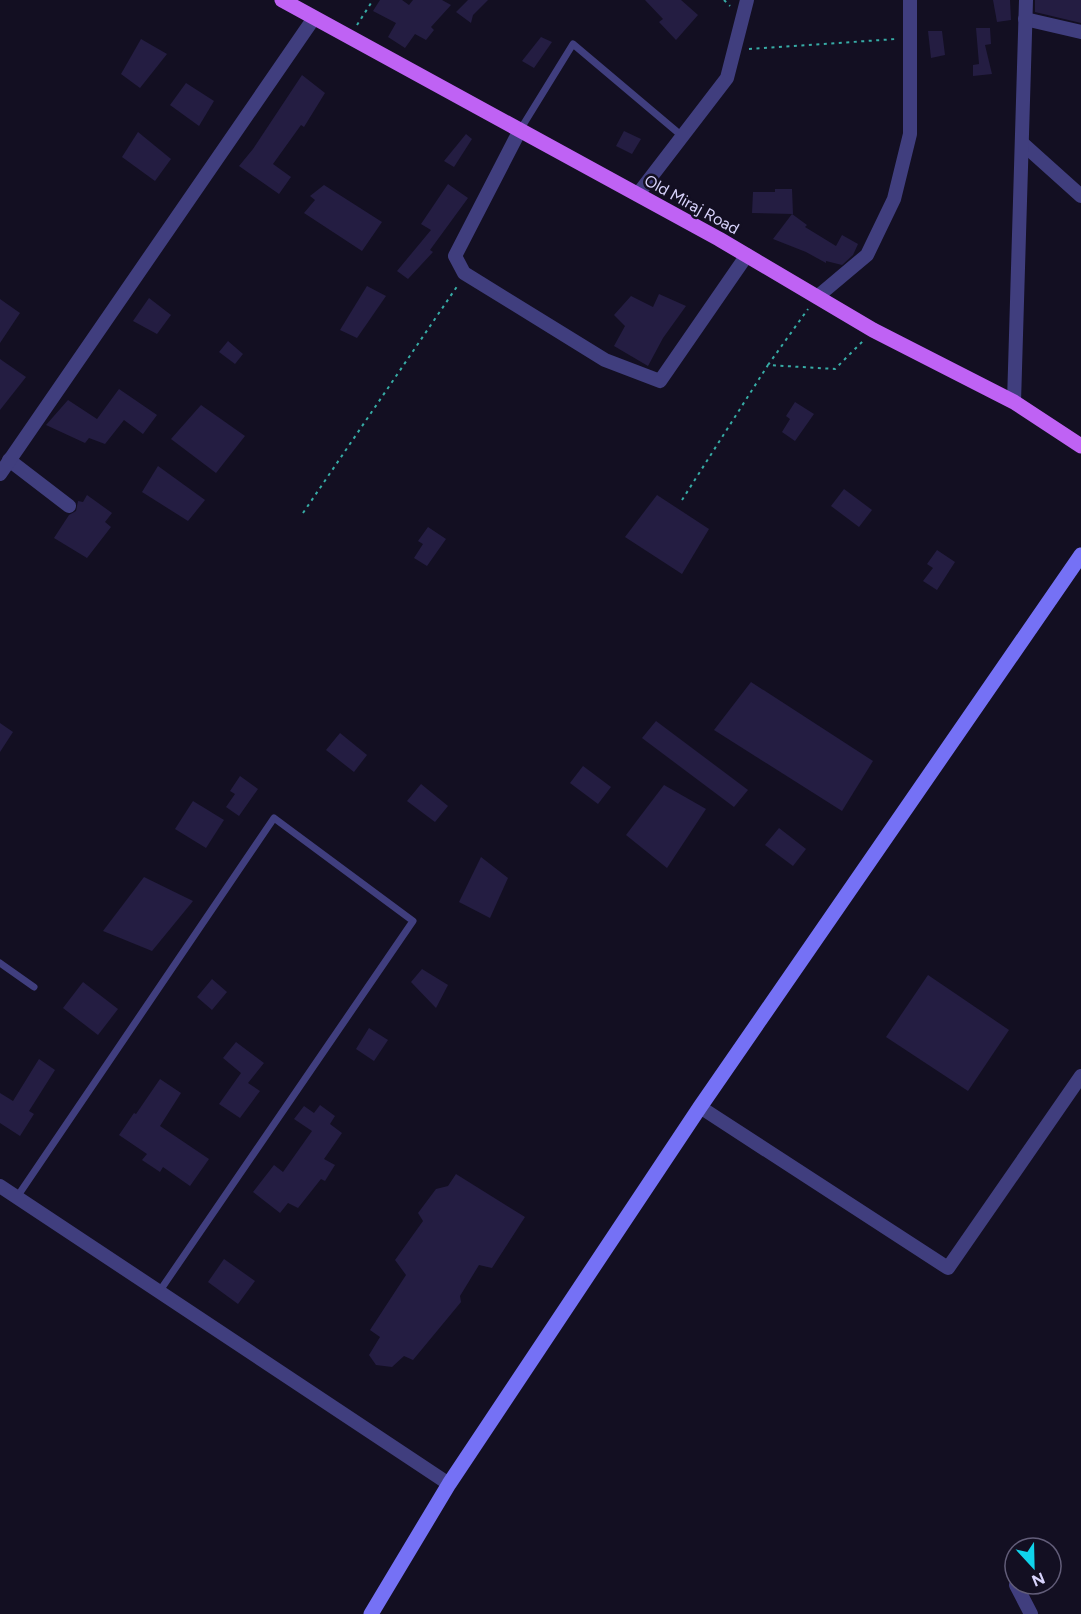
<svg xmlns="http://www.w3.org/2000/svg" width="1081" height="1614" viewBox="0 0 1081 1614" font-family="Figtree,sans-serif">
<rect width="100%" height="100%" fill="#130f22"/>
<g fill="#241d42">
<polygon points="380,0 402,0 409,5 413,0 442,0 451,5 431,27 434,30 426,40 415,34 405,48 388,37 396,23 373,11"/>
<polygon points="468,0 488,0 473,15 471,23 456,12"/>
<polygon points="645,0 681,0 698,15 676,40 659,22 663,19"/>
<polygon points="993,0 1010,0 1011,20 997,22"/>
<polygon points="1035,0 1081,0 1081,23 1035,12"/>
<polygon points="976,28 990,28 991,44 985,45 992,74 973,76 973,65 979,64"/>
<polygon points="928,31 942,31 945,55 931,58"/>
<polygon points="541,37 552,42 534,68 522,61"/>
<polygon points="141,39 167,54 140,88 121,74"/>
<polygon points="302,75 325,93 304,127 301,125 273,164 291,177 279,194 239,166 253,149"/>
<polygon points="186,83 214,101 199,126 170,105"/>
<polygon points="624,131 641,139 632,154 616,146"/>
<polygon points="138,132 171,159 155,181 122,157"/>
<polygon points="466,134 472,139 454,167 444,161"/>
<polygon points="448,184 468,198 430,250 433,252 408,279 397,271 431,230 421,224"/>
<polygon points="324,185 382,222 362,251 304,213 315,200 310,196"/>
<polygon points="775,189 792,189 793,214 752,213 753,192 775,192"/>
<polygon points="792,214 807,225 805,227 836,246 842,235 858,244 853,255 842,265 826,261 826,263 806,252 773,239"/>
<polygon points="367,286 386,296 357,338 340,330"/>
<polygon points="659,294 686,306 663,338 648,366 614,346 625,326 614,315 631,296 653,307"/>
<polygon points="149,298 171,315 157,334 133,321"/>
<polygon points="0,299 20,313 0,343"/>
<polygon points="228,341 243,354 235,364 219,352"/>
<polygon points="0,359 26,377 0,410"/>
<polygon points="119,389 157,415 143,434 124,420 105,444 89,438 85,443 46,425 68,400 97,419"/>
<polygon points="795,402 814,414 795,441 782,432 790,419 786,416"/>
<polygon points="201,405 245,436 216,473 171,439"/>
<polygon points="158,466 205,500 188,521 142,492"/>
<polygon points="844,489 872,510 859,527 831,506"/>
<polygon points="87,495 112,513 105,522 111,527 87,558 54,538 69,515 76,511 78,501 83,502"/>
<polygon points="657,495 709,529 682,574 625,537"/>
<polygon points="428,527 446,539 427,566 414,558 423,544 418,541"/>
<polygon points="937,550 955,562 937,590 923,581 933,568 927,564"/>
<polygon points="751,682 873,761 842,811 714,730"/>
<polygon points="656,721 748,790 734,807 642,738"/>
<polygon points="0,723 13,732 0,752"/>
<polygon points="340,733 367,755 354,772 326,750"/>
<polygon points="583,766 611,787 598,804 570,783"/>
<polygon points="240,776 258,789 239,816 226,807 235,794 230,791"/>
<polygon points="421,784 448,806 435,822 407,801"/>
<polygon points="664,785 706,809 667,868 626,835"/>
<polygon points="193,801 224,820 206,848 175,829"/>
<polygon points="779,828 806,849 793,866 765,845"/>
<polygon points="481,857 508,878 490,918 459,902"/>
<polygon points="144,877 193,901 152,951 103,931"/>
<polygon points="422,969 448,985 436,1008 411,982"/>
<polygon points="928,975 1009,1030 968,1091 886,1037"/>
<polygon points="212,979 227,992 212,1010 197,997"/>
<polygon points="83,982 118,1009 98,1035 63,1008"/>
<polygon points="369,1028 388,1040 374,1061 356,1049"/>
<polygon points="236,1042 264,1063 248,1083 260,1091 240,1118 219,1104 241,1073 223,1058"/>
<polygon points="39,1059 55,1070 29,1111 34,1114 20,1136 0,1123 0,1093 13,1101"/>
<polygon points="160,1079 181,1093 160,1126 209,1159 190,1186 163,1167 160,1172 142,1160 147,1154 119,1135 134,1113 136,1114"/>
<polygon points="320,1105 335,1116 330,1124 342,1133 324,1159 335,1165 325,1181 321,1179 298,1208 288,1203 280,1213 253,1192 274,1165 283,1172 312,1131 294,1119 304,1106 314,1113"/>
<polygon points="456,1174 525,1217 492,1268 479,1265 460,1296 461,1302 413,1360 404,1356 392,1367 376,1365 369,1355 380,1337 370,1330 406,1275 395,1260 423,1221 418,1213 436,1189 448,1186"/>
<polygon points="224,1259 255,1281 238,1304 208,1282"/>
</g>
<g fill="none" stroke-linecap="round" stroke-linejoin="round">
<g stroke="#37aca6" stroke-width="2" stroke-dasharray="3 4.5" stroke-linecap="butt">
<polyline points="724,0 730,6"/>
<polyline points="357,25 373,0"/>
<polyline points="749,49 896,39"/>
<polyline points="768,365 808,309"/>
<polyline points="682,500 768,365 835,369 863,341"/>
<polyline points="303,513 458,285"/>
</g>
<g stroke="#403e7e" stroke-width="7">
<polyline points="520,130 573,44 682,136"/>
<polyline points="0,963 34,987"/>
<polyline points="17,1197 274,818 413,921 159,1292"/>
</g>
<g stroke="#403e7e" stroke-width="14">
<polyline points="1025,19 1081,32"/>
<polyline points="520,130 455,256 464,273 605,360 660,381 747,255"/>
<polyline points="1022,143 1081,196"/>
<polyline points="638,194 727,78 747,0"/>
<polyline points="817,297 867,255 894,199 910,134 910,0"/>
<polyline points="1014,402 1026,0"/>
<polyline points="9,460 69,506"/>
<polyline points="0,474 314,18"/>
<polyline points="700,1107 948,1268 1081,1076"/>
<polyline points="0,1186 449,1484"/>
<polyline points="1016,1585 1031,1614"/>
</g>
<polyline stroke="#7571f5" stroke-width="15" points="371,1614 449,1484 700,1107 1081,555"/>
<polyline stroke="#bf62f4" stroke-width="15" points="282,0 719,239 873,330 1014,402 1081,446"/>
</g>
<g text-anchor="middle" stroke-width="5" stroke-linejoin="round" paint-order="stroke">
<g font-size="16" fill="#d8d3fc" stroke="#130f22">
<text transform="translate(692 204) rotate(29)" y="6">Old Miraj Road</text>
</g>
</g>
<g transform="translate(1033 1566) rotate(158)"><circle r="28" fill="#130f22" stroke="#625d79" stroke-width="1.5"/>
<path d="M0-4.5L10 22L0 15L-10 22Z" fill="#10d4eb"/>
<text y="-9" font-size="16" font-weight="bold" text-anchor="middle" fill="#d8d3fc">N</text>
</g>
</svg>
